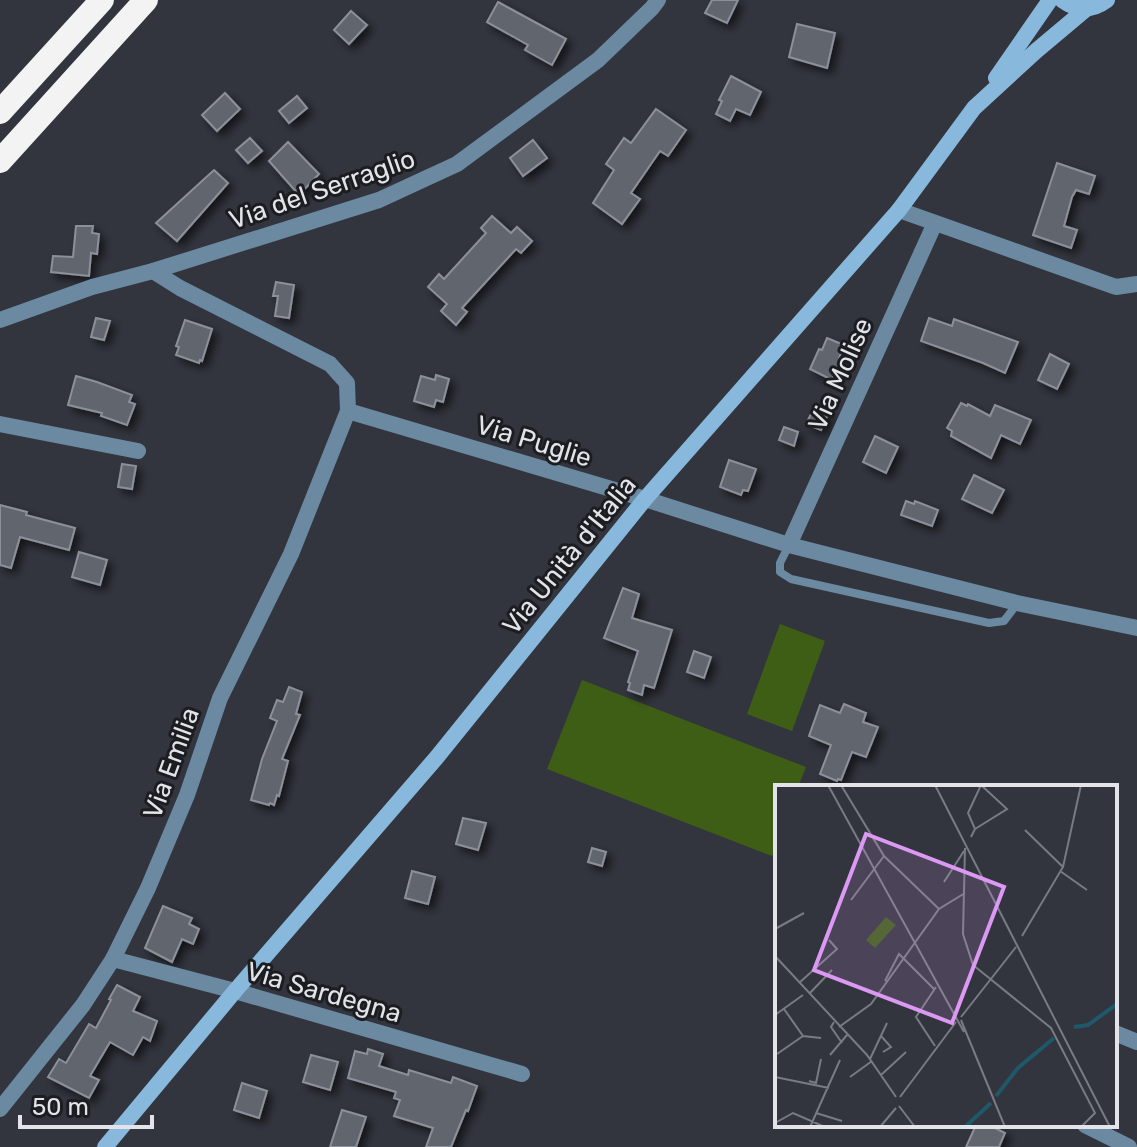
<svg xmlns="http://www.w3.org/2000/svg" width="1137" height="1147" viewBox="0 0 1137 1147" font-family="Rubik,sans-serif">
<defs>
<filter id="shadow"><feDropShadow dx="5" dy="5" stdDeviation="4" flood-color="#0009"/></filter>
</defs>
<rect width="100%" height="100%" fill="#32353e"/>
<g fill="#3e5e16">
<polygon points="780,624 825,641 792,731 747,714"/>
<polygon points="582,680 806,767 798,787 777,787 777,843 772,856 547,769"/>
</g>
<g fill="#61656e" stroke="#8c909a" stroke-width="2" filter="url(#shadow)">
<polygon points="712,0 738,0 727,23 705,13"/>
<polygon points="498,2 566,39 552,65 525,50 528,45 487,22"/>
<polygon points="351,11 367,25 349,44 334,30"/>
<polygon points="797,24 835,33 827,68 789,57"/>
<polygon points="731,76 761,92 750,115 736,109 730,121 716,114 722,101 719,100"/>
<polygon points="225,93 240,109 217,131 202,115"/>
<polygon points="297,96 307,108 289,123 279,111"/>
<polygon points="656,109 686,130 668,156 660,151 631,193 640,199 622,224 593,203 614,170 606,164 624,138 631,143"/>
<polygon points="250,138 262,151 248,163 236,150"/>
<polygon points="533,140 547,158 523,176 510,158"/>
<polygon points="288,142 319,174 299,195 269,161"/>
<polygon points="1057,163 1095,176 1089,194 1076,190 1072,197 1064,226 1077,230 1071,248 1033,235"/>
<polygon points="214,170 228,183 177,241 156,223"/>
<polygon points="492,216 511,233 517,227 532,241 521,253 516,249 462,308 467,312 456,325 441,311 447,304 428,287 439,274 444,279 486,233 481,228"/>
<polygon points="76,226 93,226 92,233 99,234 97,254 91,253 89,276 51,272 53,256 73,257"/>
<polygon points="276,282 294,285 289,318 275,316 278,296 273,296"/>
<polygon points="96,318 110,321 104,340 91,337"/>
<polygon points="929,318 952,326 954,319 1018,342 1005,373 983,363 921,341"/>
<polygon points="185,320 212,329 202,361 200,360 199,363 176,355 179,347 176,346"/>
<polygon points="827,338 844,345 839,358 841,359 832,380 810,369 819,349 822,350"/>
<polygon points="1050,354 1069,364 1057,389 1038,380"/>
<polygon points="436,375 449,379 443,402 436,400 434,407 414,401 421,376 435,380"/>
<polygon points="76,376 97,382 132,395 129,402 135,404 127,425 101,416 102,413 68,405"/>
<polygon points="961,403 967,406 968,404 990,416 995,405 1031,420 1020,444 1001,435 991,458 951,436 952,431 947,428"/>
<polygon points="814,408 828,414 821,430 806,424"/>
<polygon points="784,427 798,432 794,446 779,440"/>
<polygon points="875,436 898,447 886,473 863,462"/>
<polygon points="729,460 756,469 748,491 743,490 741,495 720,487"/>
<polygon points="122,464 136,466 132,489 118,487"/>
<polygon points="974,475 1004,490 992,513 962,499"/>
<polygon points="906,501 914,504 915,501 938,510 932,526 901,515"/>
<polygon points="0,505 27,512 26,515 75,528 69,550 20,537 11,568 0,565"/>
<polygon points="79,552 107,560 100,585 72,577"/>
<polygon points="623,588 639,594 632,618 672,630 654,688 644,685 642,695 628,690 630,683 628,682 638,651 604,638"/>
<polygon points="694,651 711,657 704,678 687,672"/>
<polygon points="289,687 302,692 296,714 300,715 282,759 288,761 279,796 277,795 274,805 270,803 269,805 251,800 262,759 277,721 270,718 277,700 283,702"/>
<polygon points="844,704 866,713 863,722 878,727 866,757 852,752 841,780 838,779 837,781 820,774 831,745 809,736 820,705 840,713"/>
<polygon points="463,818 486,823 478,850 456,844"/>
<polygon points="592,848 606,852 602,866 588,862"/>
<polygon points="412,871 435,877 428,904 405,898"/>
<polygon points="163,906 192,918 189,924 199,929 193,944 182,939 172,962 145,948"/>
<polygon points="117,985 140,997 133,1011 157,1021 150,1041 143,1037 133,1055 110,1042 90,1076 99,1080 89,1098 48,1077 59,1059 66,1063 89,1024 96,1028 111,1000 109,999"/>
<polygon points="368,1049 383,1054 379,1066 408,1075 409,1070 451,1083 453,1077 477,1086 468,1111 466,1110 451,1147 426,1147 433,1128 394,1116 400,1100 394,1098 396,1092 348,1078 355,1051 367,1054"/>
<polygon points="311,1055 338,1062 330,1090 303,1082"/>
<polygon points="242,1083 267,1091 259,1118 234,1110"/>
<polygon points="342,1110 366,1117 356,1147 330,1147"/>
<polygon points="976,1125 989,1125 1005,1133 999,1147 966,1147"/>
</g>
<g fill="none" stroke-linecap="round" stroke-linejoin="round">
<polyline stroke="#6b89a0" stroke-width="8" points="789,545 780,563 780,572 791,579 989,623 1004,621 1017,604"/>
<g stroke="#6b89a0" stroke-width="16">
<polyline points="899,210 1116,287 1137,284"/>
<polyline points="153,271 180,288 330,364 347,383 348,411 645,499 789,545 1017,603 1137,628"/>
<polyline points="0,320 92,287 153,271 379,200 457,164 598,60 652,8 658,0"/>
<polyline points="0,424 138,451"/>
<polyline points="789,545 935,223"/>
<polyline points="113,959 235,991 522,1074"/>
<polyline points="1115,1033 1137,1042"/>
<polyline points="0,1109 83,1005 113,959 148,888 187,795 220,698 291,554 348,411"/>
<polyline points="1085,1125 1129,1147"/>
</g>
<g stroke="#88b8dc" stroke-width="16">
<path d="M1062 0C1077 11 1092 11 1107 0"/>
<polyline points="996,78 1050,0"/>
<polyline points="105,1147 235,991 437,757 645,499 899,210 974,108 1036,51 1086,9"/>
</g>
<g stroke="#f3f3f3" stroke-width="24">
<polyline points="0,112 102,0"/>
<polyline points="0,161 146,0"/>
</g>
</g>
<g text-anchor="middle" stroke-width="6" stroke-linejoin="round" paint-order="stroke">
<g font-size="26" fill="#e2e4ea" stroke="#1c1d21">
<text transform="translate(322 189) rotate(-19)" y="9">Via del Serraglio</text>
<text transform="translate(840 374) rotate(-66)" y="9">Via Molise</text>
<text transform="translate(534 441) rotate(17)" y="9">Via Puglie</text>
<text transform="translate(569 555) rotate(-51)" y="9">Via Unità d'Italia</text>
<text transform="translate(171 763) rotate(-70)" y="9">Via Emilia</text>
<text transform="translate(324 992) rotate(16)" y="9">Via Sardegna</text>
</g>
</g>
<g transform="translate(775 785)">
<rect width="342" height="342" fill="#32353e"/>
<path d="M111 132 121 140 100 163 91 155Z" fill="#3e5e16"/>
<path fill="none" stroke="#1f5869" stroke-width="4" d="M299 242 313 240 342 219M221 311 243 283 279 253M190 342 216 318"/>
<path fill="none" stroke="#787b83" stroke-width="2" d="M53 0 189 247M66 0 109 71 164 124M160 0 335 342M250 45 288 82M196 52 200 44 193 28 206 0 232 24 200 44M190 63 188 149 198 180 276 243 320 328 306 342M285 86 312 105M169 97 189 66M76 115 109 71M0 144 29 128M247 151 288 82 306 0M0 171 92 270 121 312M110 196 124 169 159 204M24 198 62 164 54 155M34 209 57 185M9 224 28 251 46 253M0 230 28 210M186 232 241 162M186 235 230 342M59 237 56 242 67 258M64 242 96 219 164 124 190 108M106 251 116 262 108 267M160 261 141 232 161 202M2 269 28 251M55 270 72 250M95 274 112 238M106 290 131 267M0 292 54 303M75 292 97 276M34 296 41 298 46 274M125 312 181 237M124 321 140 342M41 328 67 336M0 338 18 328 50 342M35 342 65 275M105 342 121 323"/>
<path fill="#dc99f4" fill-opacity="0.15" stroke="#dc99f4" stroke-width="4" d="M91 49 229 102 177 238 39 185Z"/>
<rect width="342" height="342" fill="none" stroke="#e2e4ea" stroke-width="4"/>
</g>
<path d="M20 1115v12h132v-12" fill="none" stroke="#e2e4ea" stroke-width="4"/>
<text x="32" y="1115" font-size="24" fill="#e2e4ea" stroke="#1c1d21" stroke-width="6" paint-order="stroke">50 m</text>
</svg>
